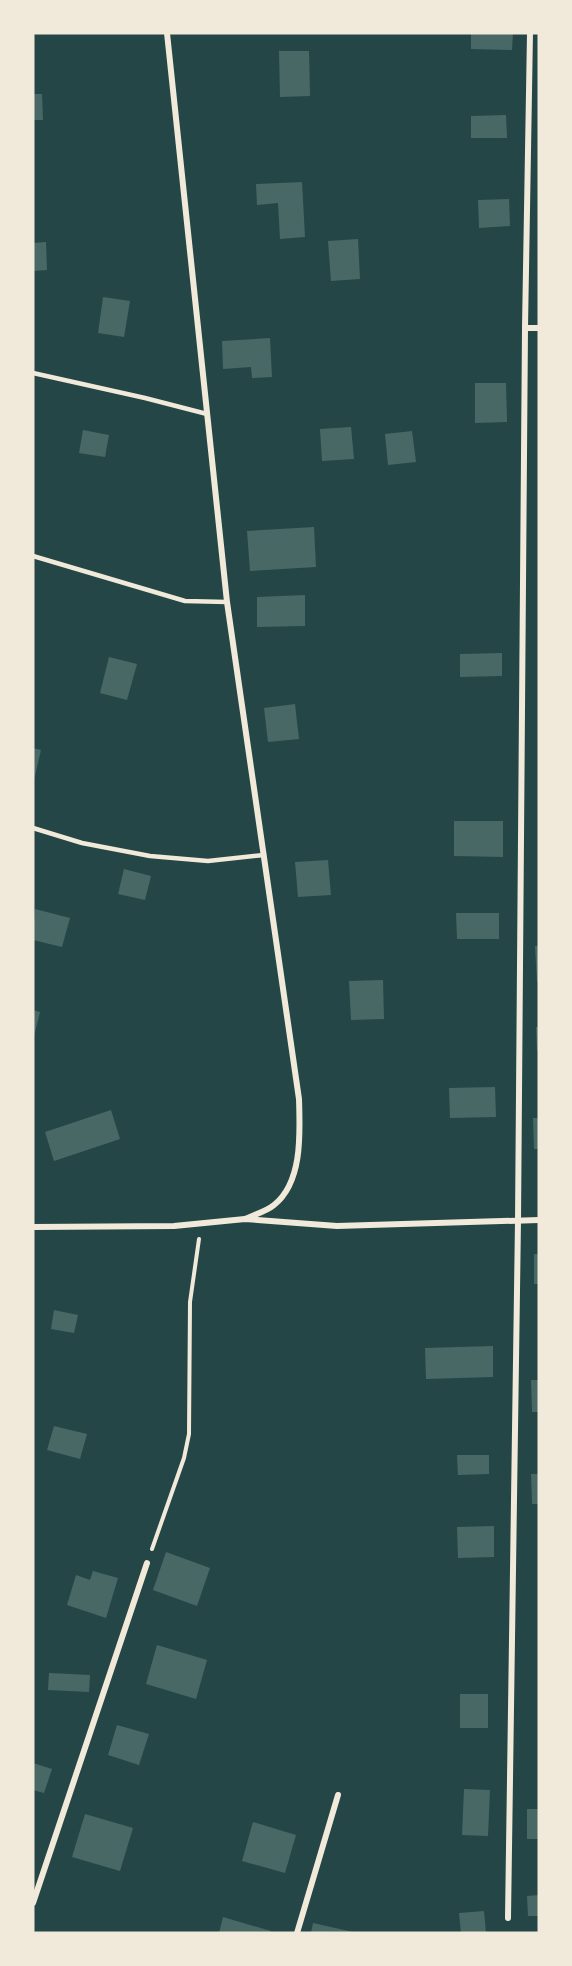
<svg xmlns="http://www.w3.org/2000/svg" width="572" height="1966" viewBox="0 0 572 1966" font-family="'Work Sans',sans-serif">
<rect width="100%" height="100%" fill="#0f3d3e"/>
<rect fill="#244646" x="33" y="33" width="506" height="1900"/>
<g fill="#486865">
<polygon points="471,33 513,33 512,50 471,49"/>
<polygon points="279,51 309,51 310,96 280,97"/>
<polygon points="33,94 42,94 43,120 33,120"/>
<polygon points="506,115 507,138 471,138 471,116"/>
<polygon points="302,182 305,237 280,239 278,203 257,205 256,184"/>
<polygon points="509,199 510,226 479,228 478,200"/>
<polygon points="358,239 360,279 331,281 328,241"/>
<polygon points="46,242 47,270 33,271 33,243"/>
<polygon points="103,297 130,301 124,337 98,333"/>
<polygon points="270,338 272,377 252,378 251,367 223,369 222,341"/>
<polygon points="475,383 506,383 507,422 475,423"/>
<polygon points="351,427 354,459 322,461 320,429"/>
<polygon points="83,430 109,435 105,457 79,453"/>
<polygon points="412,431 416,462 388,465 385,434"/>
<polygon points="314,527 316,567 250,571 247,531"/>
<polygon points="305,595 305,626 257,627 257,597"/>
<polygon points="502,653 502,676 460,677 460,654"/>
<polygon points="109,657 137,664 127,700 100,693"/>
<polygon points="295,704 299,739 268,742 264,708"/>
<polygon points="33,748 41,750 34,780 33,780"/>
<polygon points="454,821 503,821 503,857 454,856"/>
<polygon points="328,860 331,895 298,897 295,862"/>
<polygon points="124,869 151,876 145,900 118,894"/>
<polygon points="35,909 70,918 62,947 33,940"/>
<polygon points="456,913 499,913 499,939 457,939"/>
<polygon points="535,946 539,946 539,982 537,982"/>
<polygon points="383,980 384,1019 351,1020 349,981"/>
<polygon points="33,1010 40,1012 34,1036 33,1036"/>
<polygon points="536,1027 539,1027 539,1051 537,1051"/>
<polygon points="495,1087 496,1117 450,1118 449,1088"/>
<polygon points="111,1110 120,1139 54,1161 45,1132"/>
<polygon points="533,1118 539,1118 539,1149 534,1149"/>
<rect x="534" y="1254" width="5" height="30"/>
<polygon points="54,1310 78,1315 74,1333 51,1329"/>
<polygon points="493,1346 493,1377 426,1379 425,1348"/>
<polygon points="531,1380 539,1380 539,1412 532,1412"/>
<polygon points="54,1426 87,1434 80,1459 47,1450"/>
<polygon points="457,1455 489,1455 489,1474 458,1475"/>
<polygon points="531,1474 539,1474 539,1504 532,1504"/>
<polygon points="494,1526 494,1557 458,1558 457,1527"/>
<polygon points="166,1552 210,1568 197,1606 153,1590"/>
<polygon points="93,1571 118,1578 106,1618 67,1605 76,1575 90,1580"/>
<polygon points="157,1645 207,1660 196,1699 146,1684"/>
<polygon points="49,1673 90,1675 89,1692 48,1690"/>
<rect x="460" y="1694" width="28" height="34"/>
<polygon points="117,1725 149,1734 139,1765 108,1755"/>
<polygon points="33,1763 52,1769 44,1793 33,1790"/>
<polygon points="464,1789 490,1790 488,1836 462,1835"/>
<rect x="527" y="1809" width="12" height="30"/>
<polygon points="85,1814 133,1828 120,1871 72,1857"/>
<polygon points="253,1822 296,1835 285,1873 242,1861"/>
<polygon points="539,1895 539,1916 528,1916 527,1896"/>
<polygon points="484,1911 486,1933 461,1933 459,1913"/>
<polygon points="223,1917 271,1931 271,1933 219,1933"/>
<polygon points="313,1923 353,1932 353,1933 311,1933"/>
</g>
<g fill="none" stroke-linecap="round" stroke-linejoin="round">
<polyline stroke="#f1e9da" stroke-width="4" points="152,1549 184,1458 189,1434 190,1302 199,1239"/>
<g stroke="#f1e9da" stroke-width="4.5">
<polyline points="33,373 145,398 207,414"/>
<polyline points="33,556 185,601 227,602"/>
<polyline points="33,828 82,843 150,856 208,861 264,855"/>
</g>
<g stroke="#f1e9da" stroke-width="6">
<path d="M167 33 227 602 299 1099C300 1132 303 1182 274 1205 267 1211 254 1215 245 1219"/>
<polyline points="525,328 539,328"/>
<polyline points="33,1227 174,1226 245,1219 337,1226 539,1220"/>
<polyline points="33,1903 147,1563"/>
<polyline points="508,1918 518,1221 525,328 530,33"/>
<polyline points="297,1933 338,1795"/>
</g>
</g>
<rect width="572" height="1966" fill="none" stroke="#f1e9da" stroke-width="69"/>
</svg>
